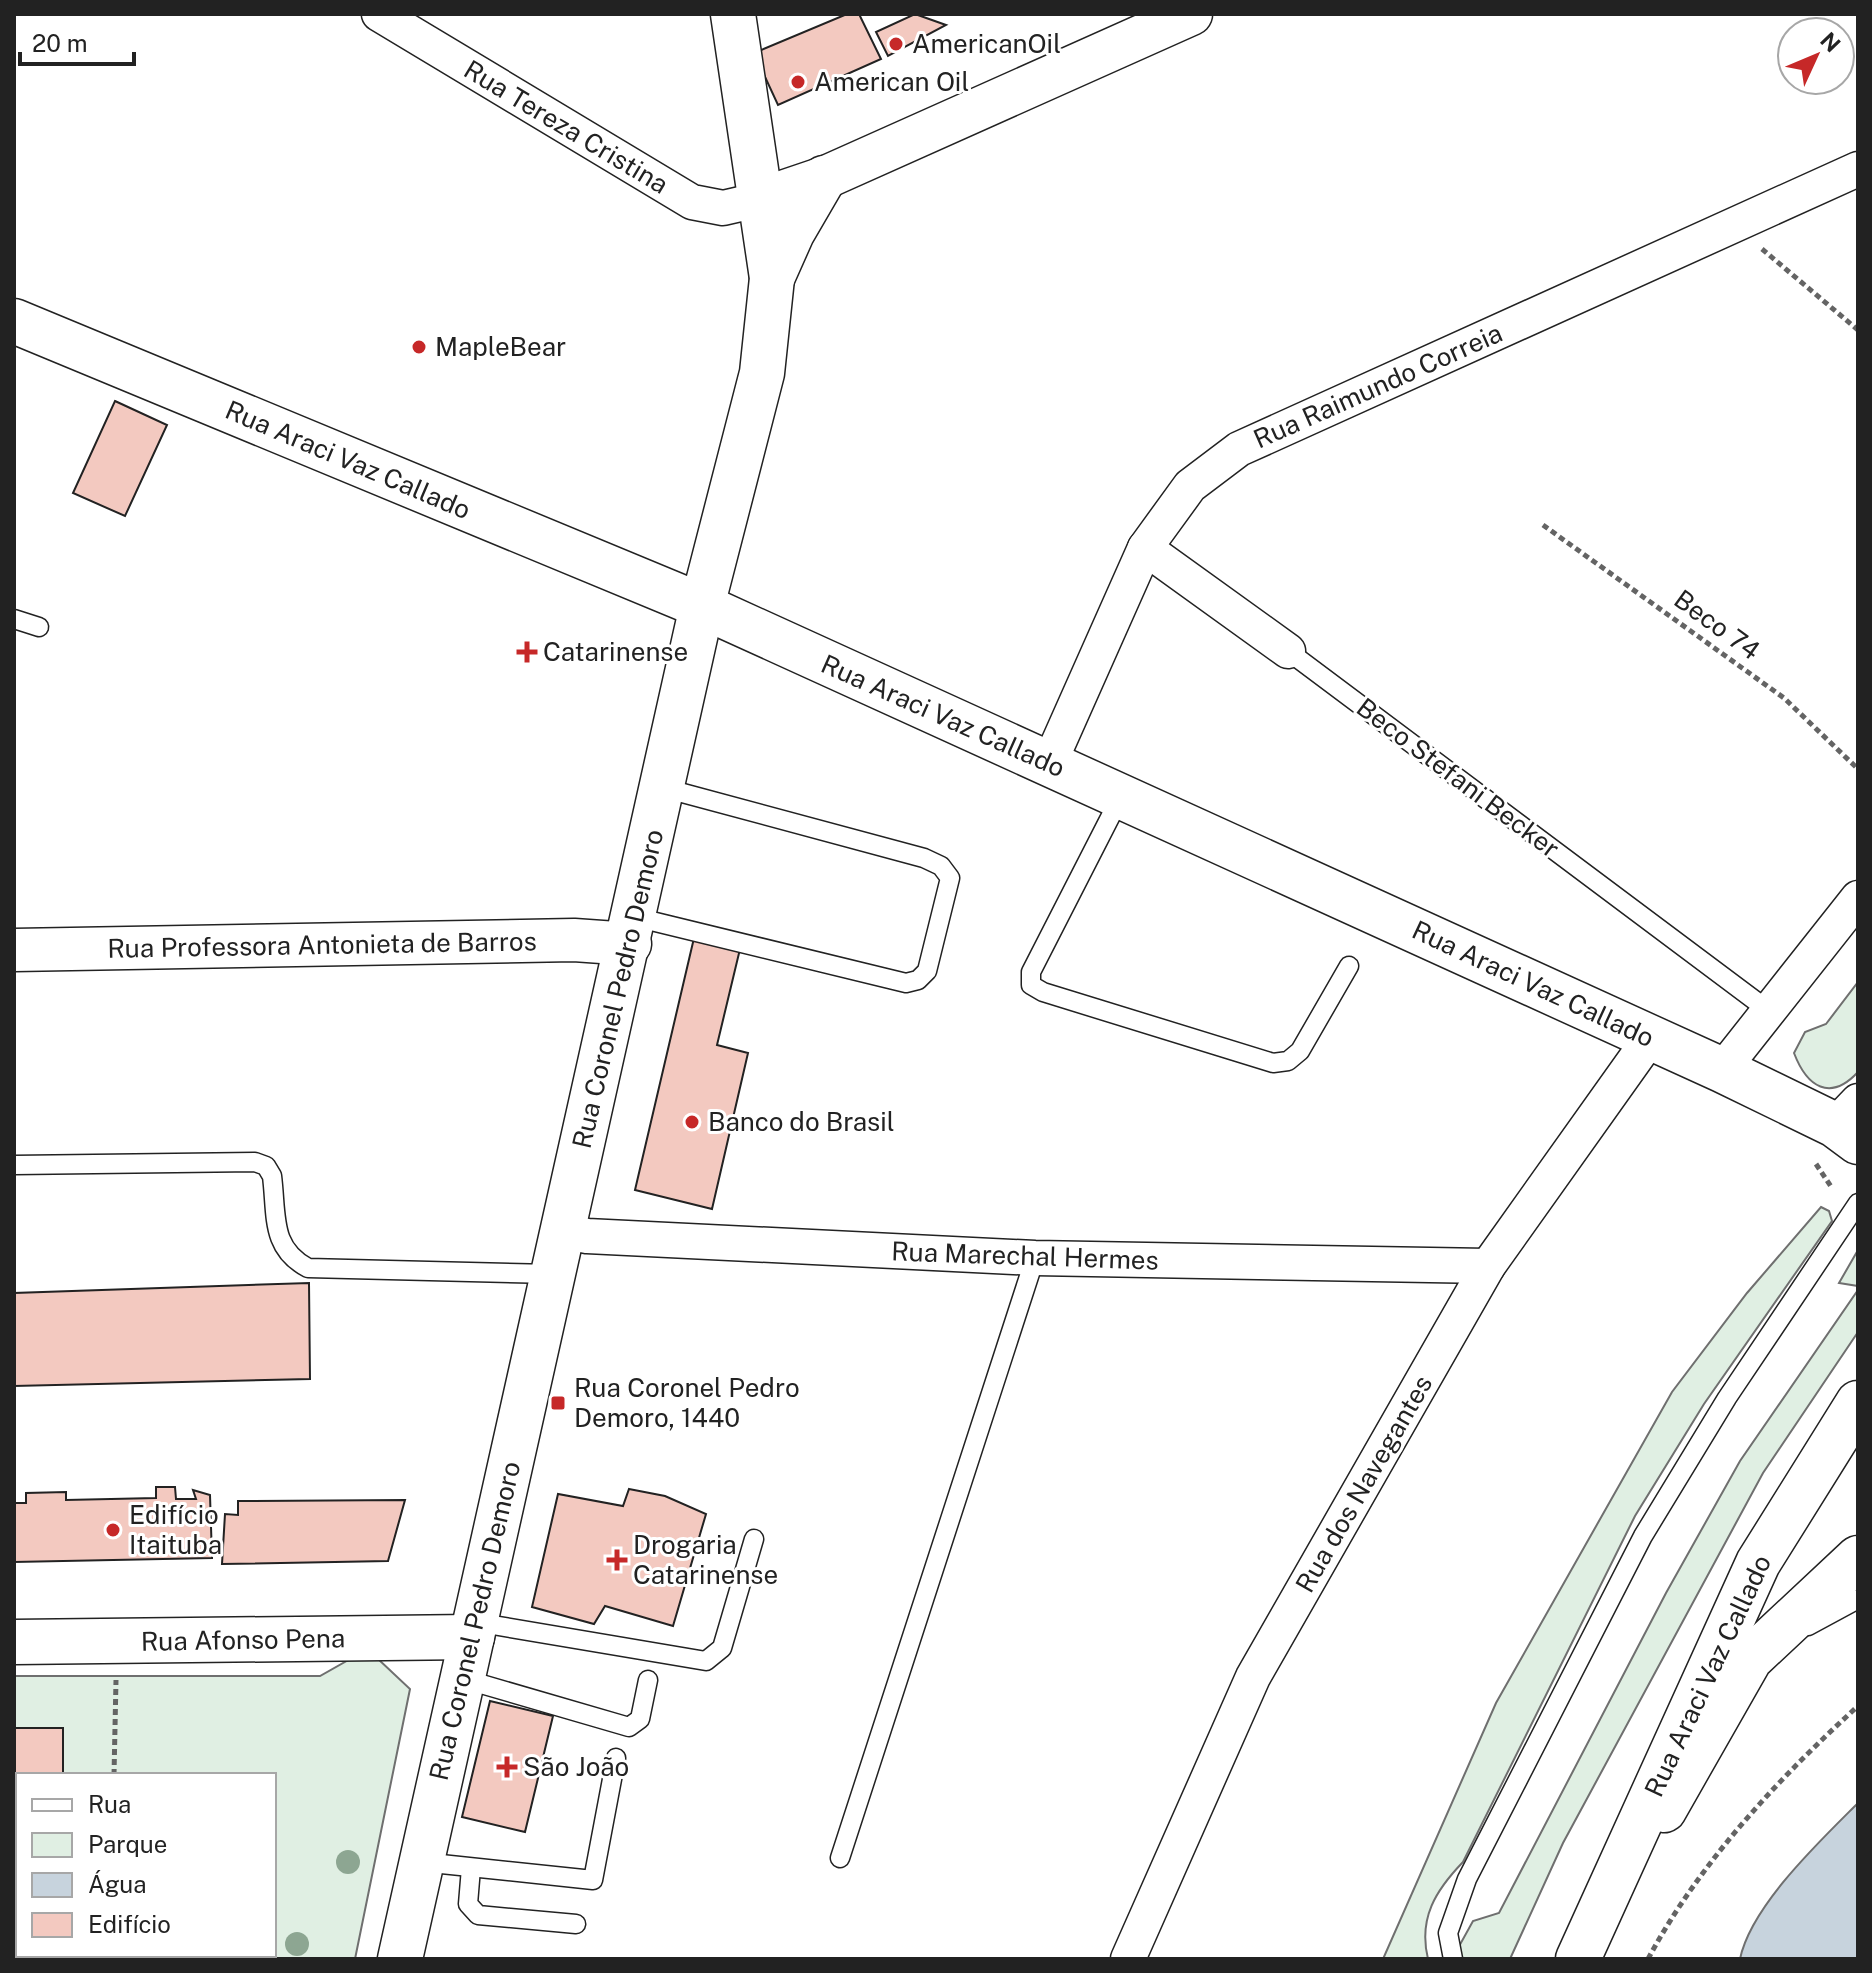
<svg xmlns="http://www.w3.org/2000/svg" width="1872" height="1973" viewBox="0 0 1872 1973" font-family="'Public Sans',sans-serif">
<rect width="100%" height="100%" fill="#fff"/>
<g fill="#e0efe3" stroke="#6f6f6f" stroke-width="2" fill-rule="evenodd">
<path d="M1858 982V1072C1830 1102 1807 1087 1794 1053L1805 1032 1826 1024Z"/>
<path d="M1821 1207 1829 1211 1832 1221 1704 1404 1635 1516 1463 1862C1436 1890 1418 1918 1428 1959H1383L1496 1703 1672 1392 1747 1293Z"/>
<polygon points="1858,1250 1858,1286 1839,1283"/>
<polygon points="1858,1290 1858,1332 1763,1473 1563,1843 1510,1959 1452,1959 1473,1921 1499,1913 1666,1593 1740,1461"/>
<path d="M352 1658H377L410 1689 355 1959H14V1676H320ZM18 1775H274V1955H18Z"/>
</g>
<path fill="#c7d3dd" stroke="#6f6f6f" stroke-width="2" d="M1858 1803V1959H1740C1751 1906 1820 1841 1858 1803Z"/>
<g fill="#f3c9c0" stroke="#222" stroke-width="2">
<polygon points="847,14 859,14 881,59 778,105 754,53"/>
<polygon points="915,14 946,25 888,56 876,32"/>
<polygon points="115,401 167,425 125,516 73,493"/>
<polygon points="694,938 740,949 717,1045 748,1053 712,1209 635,1190"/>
<polygon points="309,1283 310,1379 14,1386 14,1293"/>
<polygon points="156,1487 175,1487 176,1499 196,1499 193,1490 210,1495 212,1558 14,1562 14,1503 26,1503 26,1493 66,1492 66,1500 156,1498"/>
<polygon points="629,1489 665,1496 706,1514 673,1626 605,1606 594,1624 532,1607 558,1494 623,1506"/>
<polygon points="405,1500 388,1561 222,1564 225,1514 238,1515 238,1501"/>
<polygon points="490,1701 553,1716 525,1832 462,1817"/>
<polygon points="14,1728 63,1728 63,1775 14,1777"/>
</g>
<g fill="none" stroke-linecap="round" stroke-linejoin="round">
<defs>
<g id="service">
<polyline points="14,619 39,627"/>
<polyline points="1288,651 1769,1011"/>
<polyline points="1121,796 1031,972 1031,985 1043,992 1273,1063 1288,1061 1300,1051 1349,966"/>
<polyline points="635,917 906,983 918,980 927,971 950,878 941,866 924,858 664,788"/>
<path d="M14 1165 255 1162 266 1166 272 1176C277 1215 270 1248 308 1268L552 1274"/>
<polyline points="475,1622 706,1661 722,1648 754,1539"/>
<polyline points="1808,1626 1858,1599"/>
<polyline points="464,1679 629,1727 640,1719 648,1680"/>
<polyline points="840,1858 1035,1258"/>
<polyline points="422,1862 593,1880 616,1758"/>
<polyline points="471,1868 468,1904 478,1915 576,1924"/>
<polyline points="1453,1959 1448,1933 1467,1879 1643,1536 1727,1398 1858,1203"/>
</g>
<g id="minor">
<polyline points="379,14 692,202 723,208 762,199"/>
<polyline points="1145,548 1288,651"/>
<polyline points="1049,764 1145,548 1190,486 1239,449 1858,169"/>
<polyline points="1722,1070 1858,898"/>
<polyline points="1835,1125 1858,1101"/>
<polyline points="562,1231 587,1236 1035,1258 1488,1266"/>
<polyline points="1128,1959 1253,1677 1488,1266 1651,1037"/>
</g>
<g id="tertiary">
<polyline points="762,199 824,178 1191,14"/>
<polyline points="14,950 574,940 630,944"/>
</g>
<g id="secondary">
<polyline points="14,321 702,606"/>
<polyline points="14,1642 472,1637"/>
<polyline points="1664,1810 1750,1659 1858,1558"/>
</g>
<g id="primary">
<polyline points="772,278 792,233 824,178"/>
<polyline points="702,606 1722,1070 1835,1125 1858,1142"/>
<polyline points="400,1959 702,606 762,373 772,278 733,14"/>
<polyline points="1578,1959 1758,1563 1858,1403"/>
</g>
</defs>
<use href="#service" stroke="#222" stroke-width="21"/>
<use href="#minor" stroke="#222" stroke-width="37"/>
<use href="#tertiary" stroke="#222" stroke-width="45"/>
<use href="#secondary" stroke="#222" stroke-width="47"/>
<use href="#primary" stroke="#222" stroke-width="47"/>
<g stroke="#646464" stroke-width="5" stroke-dasharray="6 4" stroke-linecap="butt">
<polyline points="1762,249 1858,330"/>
<polyline points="1543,525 1784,698 1858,769"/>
<polyline points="1816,1164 1832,1188"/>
<polyline points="114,1775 116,1680"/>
<polyline points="14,1850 18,1851"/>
<polyline points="14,1922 18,1920"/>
<polyline points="111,1955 111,1959"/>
<polyline points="63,1959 63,1955"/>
<path d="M1648 1959C1700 1862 1777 1780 1858 1706"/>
</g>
<use href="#service" stroke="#fff" stroke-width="18"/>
<use href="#minor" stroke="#fff" stroke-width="34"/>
<use href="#tertiary" stroke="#fff" stroke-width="42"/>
<use href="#secondary" stroke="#fff" stroke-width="44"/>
<use href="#primary" stroke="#fff" stroke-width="44"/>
</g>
<g fill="#8da692">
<circle cx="348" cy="1862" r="12"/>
<circle cx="297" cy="1944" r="12"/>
</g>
<g fill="#c62828" stroke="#fff" stroke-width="3">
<circle cx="896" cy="44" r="8"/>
<circle cx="798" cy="82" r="8"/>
<circle cx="419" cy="347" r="8"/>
<path d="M523 640h8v8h8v8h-8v8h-8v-8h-8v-8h8z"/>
<circle cx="692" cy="1122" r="8"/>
<rect x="550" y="1395" width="16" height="16" rx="4"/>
<circle cx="113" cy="1530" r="8"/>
<path d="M613 1548h8v8h8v8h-8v8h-8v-8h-8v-8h8z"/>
<path d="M503 1755h8v8h8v8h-8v8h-8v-8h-8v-8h8z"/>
</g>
<g text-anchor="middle" stroke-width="6" stroke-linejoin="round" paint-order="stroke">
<g font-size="26" fill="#222" stroke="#fff" text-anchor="start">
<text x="912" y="53">AmericanOil</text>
<text x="814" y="91">American Oil</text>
<text x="435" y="356">MapleBear</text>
<text x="543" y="661">Catarinense</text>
<text x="708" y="1131">Banco do Brasil</text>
<text x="574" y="1397">Rua Coronel Pedro<tspan x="574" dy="30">Demoro, 1440</tspan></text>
<text x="129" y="1524">Edifício<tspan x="129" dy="30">Itaituba</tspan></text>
<text x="633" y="1554">Drogaria<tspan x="633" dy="30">Catarinense</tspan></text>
<text x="523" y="1776">São João</text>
</g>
<g font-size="26" fill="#222" stroke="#fff">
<text transform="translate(566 127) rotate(31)" y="9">Rua Tereza Cristina</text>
<text transform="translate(1378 386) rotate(-24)" y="9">Rua Raimundo Correia</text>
<text transform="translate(348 460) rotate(23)" y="9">Rua Araci Vaz Callado</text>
<text transform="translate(1717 625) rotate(36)" y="9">Beco 74</text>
<text transform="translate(943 716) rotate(24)" y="9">Rua Araci Vaz Callado</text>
<text transform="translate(1458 778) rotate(37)" y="9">Beco Stefani Becker</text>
<text transform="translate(322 945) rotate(-1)" y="9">Rua Professora Antonieta de Barros</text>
<text transform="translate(1533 984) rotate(25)" y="9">Rua Araci Vaz Callado</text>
<text transform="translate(618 989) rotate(-77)" y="9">Rua Coronel Pedro Demoro</text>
<text transform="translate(1025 1256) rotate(2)" y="9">Rua Marechal Hermes</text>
<text transform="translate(1364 1484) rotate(-60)" y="9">Rua dos Navegantes</text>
<text transform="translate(475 1621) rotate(-77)" y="9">Rua Coronel Pedro Demoro</text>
<text transform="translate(243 1640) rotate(-1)" y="9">Rua Afonso Pena</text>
<text transform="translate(1708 1676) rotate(-65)" y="9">Rua Araci Vaz Callado</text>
</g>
</g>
<rect width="1872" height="1973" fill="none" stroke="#222222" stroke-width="32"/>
<rect x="16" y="1773" width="260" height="184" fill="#ffffff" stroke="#a7a7a7" stroke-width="2"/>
<rect x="32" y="1799" width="40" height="12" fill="#ffffff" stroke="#a7a7a7" stroke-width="2"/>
<text x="88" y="1813" font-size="24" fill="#222222">Rua</text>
<rect x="32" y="1833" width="40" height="24" fill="#e0efe3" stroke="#a7a7a7" stroke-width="2"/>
<text x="88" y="1853" font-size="24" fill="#222222">Parque</text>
<rect x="32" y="1873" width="40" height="24" fill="#c7d3dd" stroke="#a7a7a7" stroke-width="2"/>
<text x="88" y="1893" font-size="24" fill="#222222">Água</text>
<rect x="32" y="1913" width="40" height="24" fill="#f3c9c0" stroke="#a7a7a7" stroke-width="2"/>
<text x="88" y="1933" font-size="24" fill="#222222">Edifício</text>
<g transform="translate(1816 56) rotate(46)"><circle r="38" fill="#ffffff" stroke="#a7a7a7" stroke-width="2"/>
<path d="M0-6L14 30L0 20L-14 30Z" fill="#c62828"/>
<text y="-12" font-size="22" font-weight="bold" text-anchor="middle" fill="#222222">N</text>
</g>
<path d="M20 52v12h114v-12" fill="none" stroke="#222222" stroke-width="4"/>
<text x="32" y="52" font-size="24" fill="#222222" stroke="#ffffff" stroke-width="6" paint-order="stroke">20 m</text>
</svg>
